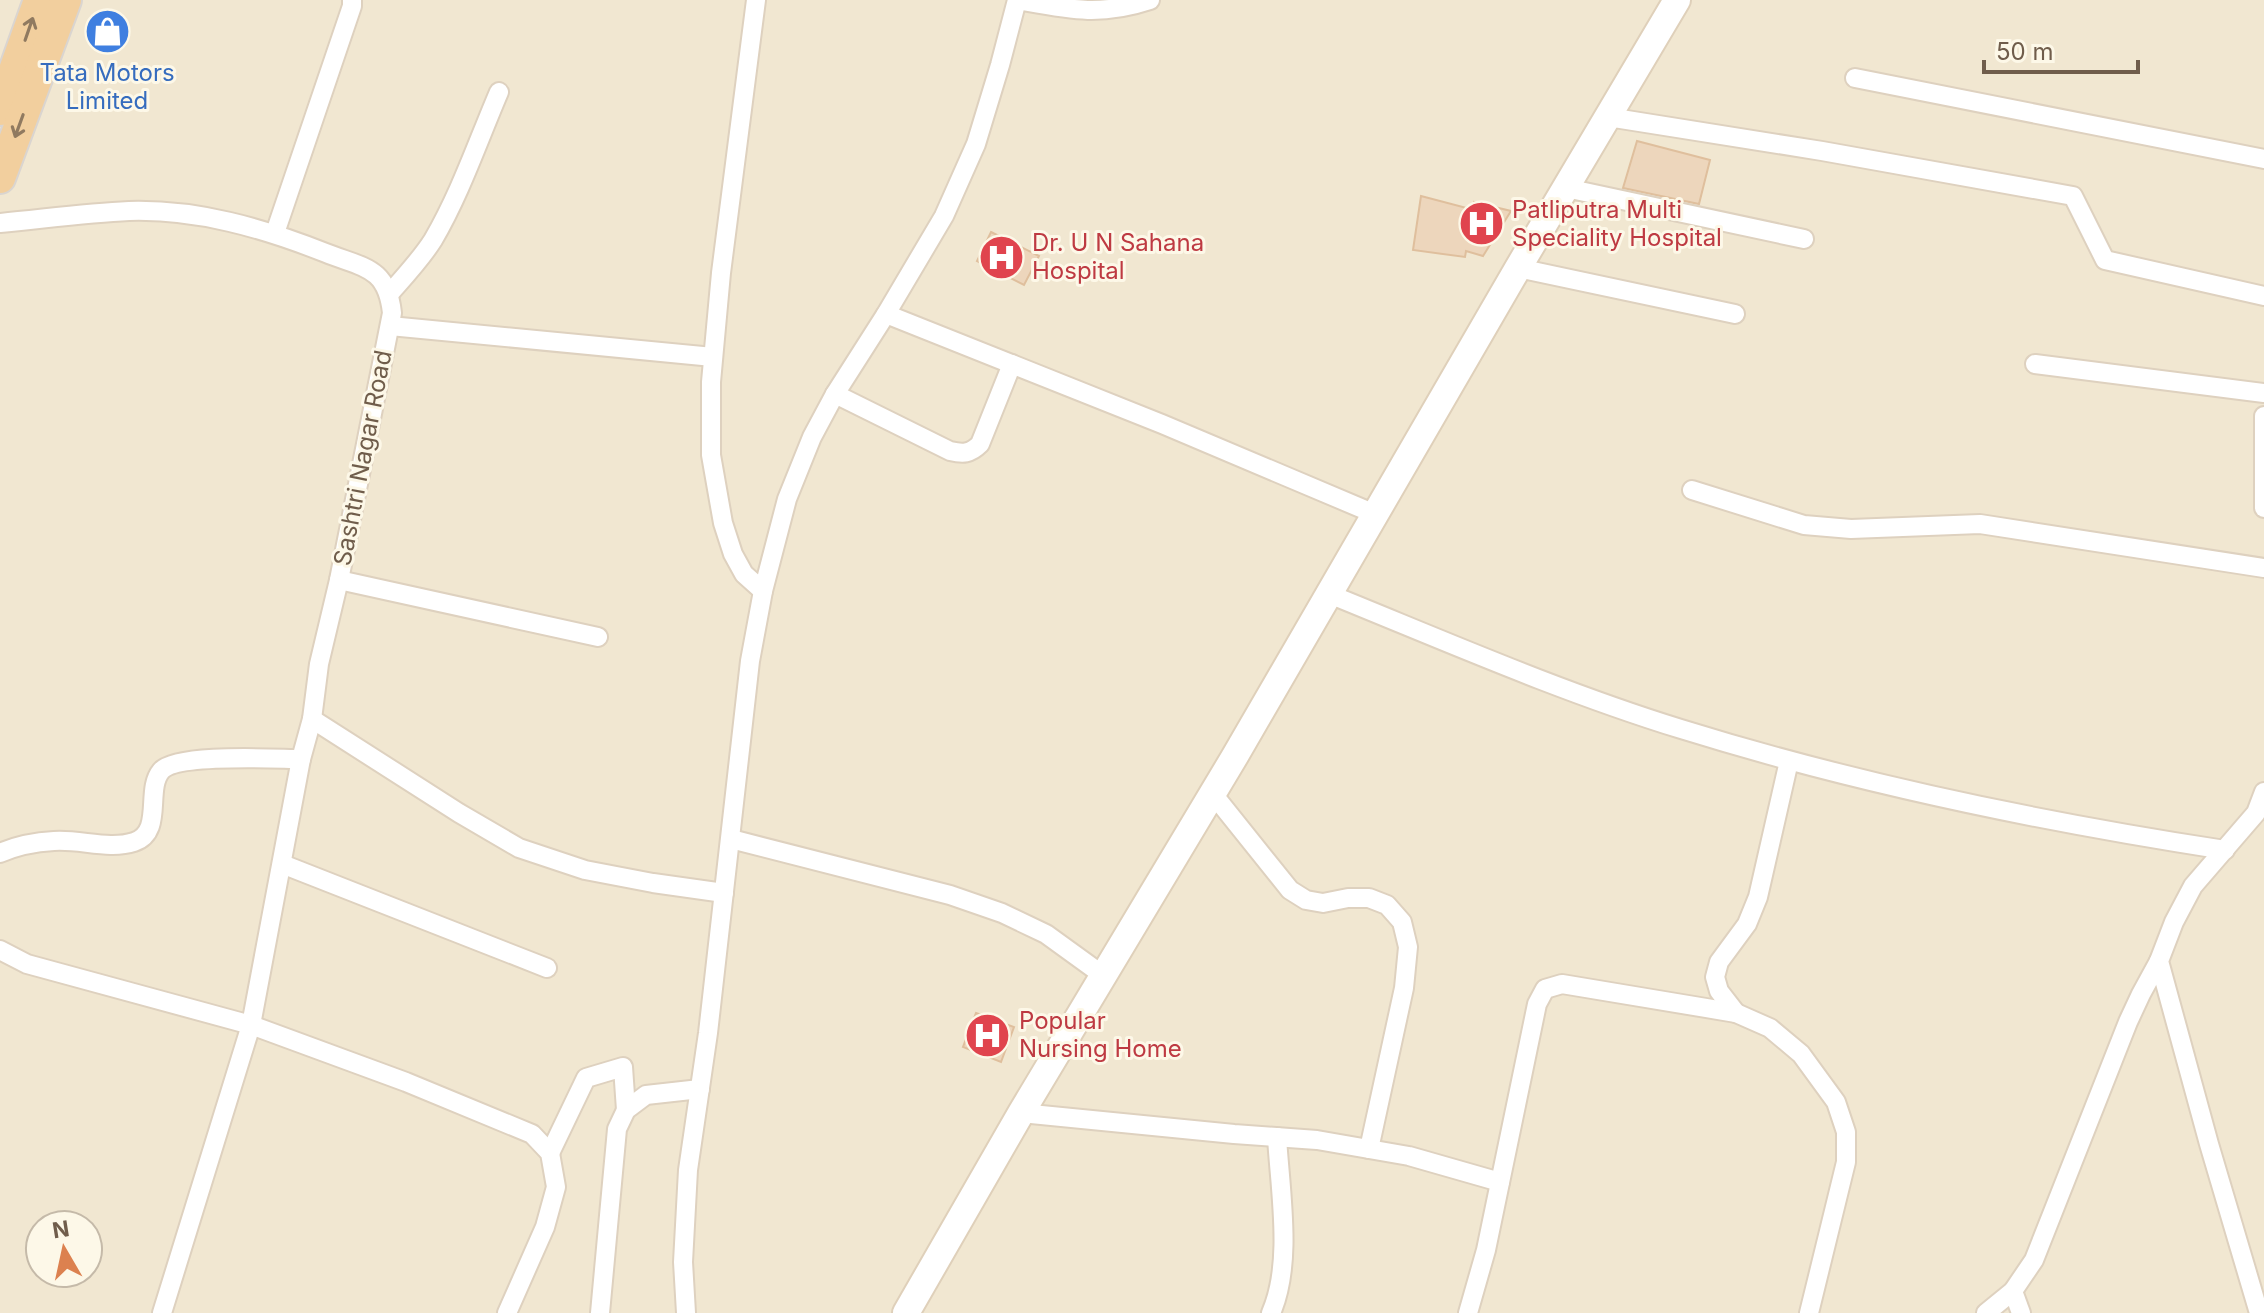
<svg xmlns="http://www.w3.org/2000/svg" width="2264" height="1313" viewBox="0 0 2264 1313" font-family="Inter,sans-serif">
<rect width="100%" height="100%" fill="#faf4e2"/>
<path fill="#f1e7d1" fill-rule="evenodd" d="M0 0H2264V1313H0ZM40 1225H88V1273H40Z"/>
<g fill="#edd6bc" stroke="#dfbf9d" stroke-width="2">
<polygon points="1637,141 1710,160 1699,204 1623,188"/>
<polygon points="1421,196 1474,210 1474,202 1511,211 1483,256 1466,251 1465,257 1413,250"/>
<polygon points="991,232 1039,256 1024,285 977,261"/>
<polygon points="976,1013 1014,1027 1001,1062 963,1047"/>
</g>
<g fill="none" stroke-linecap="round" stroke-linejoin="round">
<defs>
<g id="minor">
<polyline points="756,0 721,273 711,382 711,455 723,523 733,554 744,574 763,591"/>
<path d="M1017 0C1067 9 1099 17 1150 0"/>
<polyline points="1855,78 2264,159"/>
<polyline points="1608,117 1822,151 2073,196 2105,260 2264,296"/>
<polyline points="1566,188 1804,239"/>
<path d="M0 223C43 219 86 213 129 211 197 209 263 228 326 253 364 268 387 267 392 313L339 580 319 664 312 719 301 759 251 1025 162 1313"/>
<polyline points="275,233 352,6 352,0"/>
<polyline points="1518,268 1735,314"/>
<path d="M390 293C405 276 421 259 433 240 460 194 478 141 499 92"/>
<polyline points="886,314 1162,424 1375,514"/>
<polyline points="390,326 713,357"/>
<polyline points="2035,364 2264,393"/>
<path d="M835 394 950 451C963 454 970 454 980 444L1012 364"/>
<polyline points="2264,416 2264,508"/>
<polyline points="1692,490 1804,525 1851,529 1980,524 2264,568"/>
<polyline points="339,580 598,637"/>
<path d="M1329 594C1445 641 1561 692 1681 729 1858 784 2042 822 2225 850"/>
<polyline points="312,719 459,813 519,848 585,870 653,883 724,893"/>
<polyline points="1213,794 1290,890 1306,900 1323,903 1348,898 1369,898 1387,905 1402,922 1408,947 1404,988 1369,1149"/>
<polyline points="731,839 950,895 1002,913 1046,934 1104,976"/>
<path d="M0 853C16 846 36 842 54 841 80 839 109 850 134 842 164 832 145 790 161 771 176 753 276 759 301 759"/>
<polyline points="282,864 547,968"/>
<polyline points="0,950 27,964 251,1025 406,1082 532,1134 550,1153 556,1187 545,1227 507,1313"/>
<polyline points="1736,1013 1719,991 1715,977 1719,962 1747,924 1758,897 1789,761"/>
<polyline points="1021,1113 1234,1134 1317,1140 1409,1156 1500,1182"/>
<polyline points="550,1153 586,1078 623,1067 626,1110"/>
<polyline points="2013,1291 2021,1313"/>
<polyline points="600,1313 617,1129 626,1110 646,1095 700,1089"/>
<polyline points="686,1313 683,1262 688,1170 708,1033 750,661 763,591 787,499 812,437 835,394 886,314 944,216 976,144 1000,65 1017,0"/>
<path d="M1271 1313C1293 1263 1280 1191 1277 1137"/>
<polyline points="1468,1313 1486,1250 1537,1004 1545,989 1562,984 1736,1013 1770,1028 1801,1054 1836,1102 1846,1132 1846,1162 1809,1313"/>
<polyline points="1986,1313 2013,1291 2034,1260 2128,1022 2141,994 2159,961"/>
<polyline points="2259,1313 2209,1144 2159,961 2174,922 2193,886 2256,813 2264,792"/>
</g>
<polyline id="secondary" points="906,1313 1021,1113 1235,756 1518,268 1677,0"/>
<g id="trunk">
<polyline points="0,110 39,0"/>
<polyline points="0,178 66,0"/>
</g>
</defs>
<use href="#minor" stroke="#ded1bf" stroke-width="22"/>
<use href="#secondary" stroke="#dfd0ba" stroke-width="30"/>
<use href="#trunk" stroke="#dad5d0" stroke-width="34"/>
<use href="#minor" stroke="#fff" stroke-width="18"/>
<use href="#secondary" stroke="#fff" stroke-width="26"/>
<use href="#trunk" stroke="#f2cf9e" stroke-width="30"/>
</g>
<defs><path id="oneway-shaft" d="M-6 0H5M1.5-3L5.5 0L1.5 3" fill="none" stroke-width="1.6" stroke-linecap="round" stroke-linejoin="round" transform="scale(2)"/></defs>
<g stroke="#907a60">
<use href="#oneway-shaft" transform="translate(29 29) rotate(-71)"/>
<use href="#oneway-shaft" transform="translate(19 126) rotate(110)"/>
</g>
<defs>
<symbol id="shop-disc" viewBox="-11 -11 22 22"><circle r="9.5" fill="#3f7fe0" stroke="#fdf8e8"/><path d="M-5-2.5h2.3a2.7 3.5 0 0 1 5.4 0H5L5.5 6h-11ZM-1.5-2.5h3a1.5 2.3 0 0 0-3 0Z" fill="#fff"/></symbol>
<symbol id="hospital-disc" viewBox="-11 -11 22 22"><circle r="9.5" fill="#e0444e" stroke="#fdf8e8"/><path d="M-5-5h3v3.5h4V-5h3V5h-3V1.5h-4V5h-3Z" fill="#fff"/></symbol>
</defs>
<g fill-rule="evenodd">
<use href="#shop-disc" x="82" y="6" width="51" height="51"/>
<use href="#hospital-disc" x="1456" y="198" width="51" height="51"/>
<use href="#hospital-disc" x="976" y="232" width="51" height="51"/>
<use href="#hospital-disc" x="962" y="1010" width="51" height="51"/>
</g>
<g text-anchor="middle" stroke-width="6" stroke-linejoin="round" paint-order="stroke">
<g font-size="24" fill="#366cbe" stroke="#fdf8e8">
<text x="107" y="81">Tata Motors<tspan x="107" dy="28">Limited</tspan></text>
</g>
<g font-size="24" fill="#be3a42" stroke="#fdf8e8" text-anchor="start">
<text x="1512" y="218">Patliputra Multi<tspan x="1512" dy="28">Speciality Hospital</tspan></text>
<text x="1032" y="251">Dr. U N Sahana<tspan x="1032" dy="28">Hospital</tspan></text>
<text x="1019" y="1029">Popular<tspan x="1019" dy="28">Nursing Home</tspan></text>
</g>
<g font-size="24" fill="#705d4b" stroke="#fdf8e8">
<text transform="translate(363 458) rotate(-79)" y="8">Sashtri Nagar Road</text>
</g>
</g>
<g transform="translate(64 1249) rotate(351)"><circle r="38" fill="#fdf8e8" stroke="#c5baa9" stroke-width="2"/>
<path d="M0-6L14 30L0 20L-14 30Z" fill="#dc814f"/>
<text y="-12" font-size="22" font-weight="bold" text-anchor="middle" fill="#705d4b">N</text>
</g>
<path d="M1984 60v12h154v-12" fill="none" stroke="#705d4b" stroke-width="4"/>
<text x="1996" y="60" font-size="24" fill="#705d4b" stroke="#fdf8e8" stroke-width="6" paint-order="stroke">50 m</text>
</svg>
